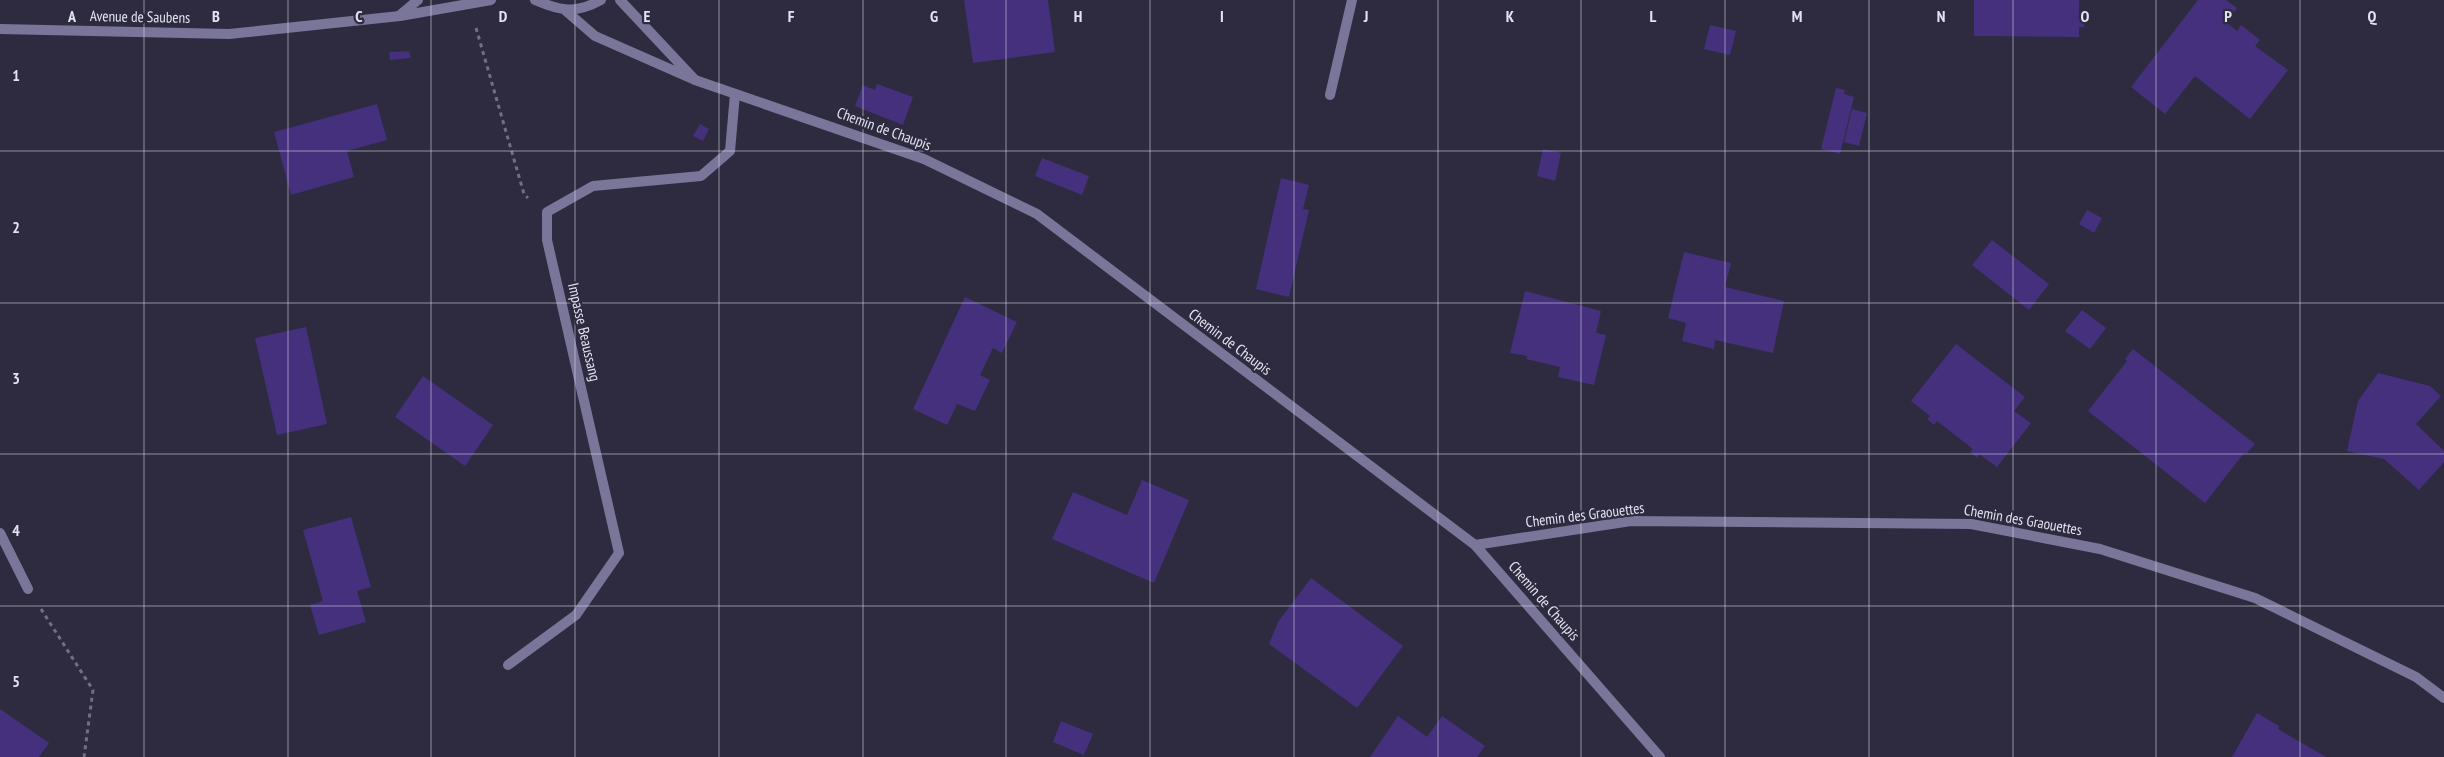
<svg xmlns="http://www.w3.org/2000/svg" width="2444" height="757" viewBox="0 0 2444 757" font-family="'PT Sans Narrow',sans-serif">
<rect width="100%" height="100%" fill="#2e2b40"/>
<g fill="#44307c">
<polygon points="964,0 1048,0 1055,52 973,63"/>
<polygon points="1974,0 2079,0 2079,15 2084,15 2084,27 2079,27 2079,37 1974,36"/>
<polygon points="2198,0 2226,0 2237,8 2226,22 2237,31 2241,25 2260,40 2255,46 2288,70 2250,119 2195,76 2165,114 2131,87"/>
<polygon points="1710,25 1736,31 1730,55 1704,49"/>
<polygon points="409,51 411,58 390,60 389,52"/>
<polygon points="877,84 913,97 903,125 855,106 863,85 875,90"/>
<polygon points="1836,88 1845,90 1844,94 1854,97 1840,154 1821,149"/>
<polygon points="377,104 387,140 347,151 354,177 291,195 274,132"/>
<polygon points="1852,109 1867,113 1859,146 1844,142"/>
<polygon points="700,124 709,129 703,141 693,136"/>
<polygon points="1543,149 1561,153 1555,181 1537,176"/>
<polygon points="1042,158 1089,176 1082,195 1035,176"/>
<polygon points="1281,178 1309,185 1303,209 1309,210 1289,297 1256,289"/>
<polygon points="2087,210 2102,218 2094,233 2079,224"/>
<polygon points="1992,240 2049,284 2029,310 1972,265"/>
<polygon points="1684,252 1731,263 1725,287 1784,301 1773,353 1715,340 1714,349 1682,341 1686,323 1668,318"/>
<polygon points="1525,291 1601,311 1596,333 1606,335 1594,385 1558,377 1560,367 1526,359 1527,356 1510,353"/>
<polygon points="965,297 1017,322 1002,353 993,348 980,375 990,380 975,411 957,404 947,425 913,409"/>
<polygon points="2082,310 2106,328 2090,349 2065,331"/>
<polygon points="306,327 327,424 277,435 255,338"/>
<polygon points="1956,344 2025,397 2014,411 2031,423 1997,467 1979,454 1977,458 1970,452 1973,449 1937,421 1934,425 1927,419 1930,416 1911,401"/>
<polygon points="2133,349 2255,444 2246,454 2244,453 2205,503 2088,411 2127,361 2125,359"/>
<polygon points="2378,373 2430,386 2441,396 2416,424 2444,451 2444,462 2419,490 2384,459 2347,451 2358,401"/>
<polygon points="423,376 493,425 465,466 395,417"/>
<polygon points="1142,480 1189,500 1154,583 1052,539 1073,492 1127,515"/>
<polygon points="351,517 371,587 357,591 366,622 319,635 310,605 323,601 303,530"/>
<polygon points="1311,578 1403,646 1357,708 1269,644 1278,622"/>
<polygon points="0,709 49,743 39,757 0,757"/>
<polygon points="2257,713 2279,726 2278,729 2326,757 2232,757"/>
<polygon points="1398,716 1427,737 1442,716 1485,746 1477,757 1370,757"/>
<polygon points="1061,721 1093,734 1084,755 1053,742"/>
</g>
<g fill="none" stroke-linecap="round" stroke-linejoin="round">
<g stroke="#716f81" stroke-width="3" stroke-dasharray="4 4" stroke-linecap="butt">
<polyline points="476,28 524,194 528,198"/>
<polyline points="41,609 93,690 84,757"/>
</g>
<g stroke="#79769a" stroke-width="10">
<polyline points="566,11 595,36 695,80 620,0"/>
<polyline points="695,80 924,159 1037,214 1475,545 1660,757"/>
<polyline points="1330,95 1352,0"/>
<polyline points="0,533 28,589"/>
<polyline points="1475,545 1631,521 1971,524 2100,549 2255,598 2416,677 2444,698"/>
<polyline points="508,665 576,615 619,553 547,240 547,212 593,186 701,176 730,151 735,94"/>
</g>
<g stroke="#79769a" stroke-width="10">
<path d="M535 0C560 11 576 14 601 0"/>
<polyline points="400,15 418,0"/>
<polyline points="0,29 229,34 400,16 491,0"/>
</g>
</g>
<path fill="none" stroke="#e3e2f0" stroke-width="1" stroke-opacity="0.55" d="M144 0V757M288 0V757M431 0V757M575 0V757M719 0V757M863 0V757M1006 0V757M1150 0V757M1294 0V757M1438 0V757M1581 0V757M1725 0V757M1869 0V757M2013 0V757M2156 0V757M2300 0V757M0 151H2444M0 303H2444M0 454H2444M0 606H2444"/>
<g text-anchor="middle" stroke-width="4.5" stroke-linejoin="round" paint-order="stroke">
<g font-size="15" fill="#e3e2f0" stroke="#2e2b40">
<text transform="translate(140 17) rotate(1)" y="5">Avenue de Saubens</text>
<text transform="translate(884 129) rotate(20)" y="5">Chemin de Chaupis</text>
<text transform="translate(584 332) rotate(77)" y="5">Impasse Beaussang</text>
<text transform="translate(1230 342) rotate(37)" y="5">Chemin de Chaupis</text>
<text transform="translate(1585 515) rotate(-7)" y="5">Chemin des Graouettes</text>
<text transform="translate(2023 520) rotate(10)" y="5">Chemin des Graouettes</text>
<text transform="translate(1544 601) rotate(49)" y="5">Chemin de Chaupis</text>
</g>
</g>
<g font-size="16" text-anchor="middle" font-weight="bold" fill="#e3e2f0" stroke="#2e2b40" stroke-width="4.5" stroke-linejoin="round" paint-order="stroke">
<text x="72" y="22">A</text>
<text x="216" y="22">B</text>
<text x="359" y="22">C</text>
<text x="503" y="22">D</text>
<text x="647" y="22">E</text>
<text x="791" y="22">F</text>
<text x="934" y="22">G</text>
<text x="1078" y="22">H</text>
<text x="1222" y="22">I</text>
<text x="1366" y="22">J</text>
<text x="1510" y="22">K</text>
<text x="1653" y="22">L</text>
<text x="1797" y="22">M</text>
<text x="1941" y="22">N</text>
<text x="2085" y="22">O</text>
<text x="2228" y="22">P</text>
<text x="2372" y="22">Q</text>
<text x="16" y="81">1</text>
<text x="16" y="233">2</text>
<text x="16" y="384">3</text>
<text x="16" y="536">4</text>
<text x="16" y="687">5</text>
</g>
</svg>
